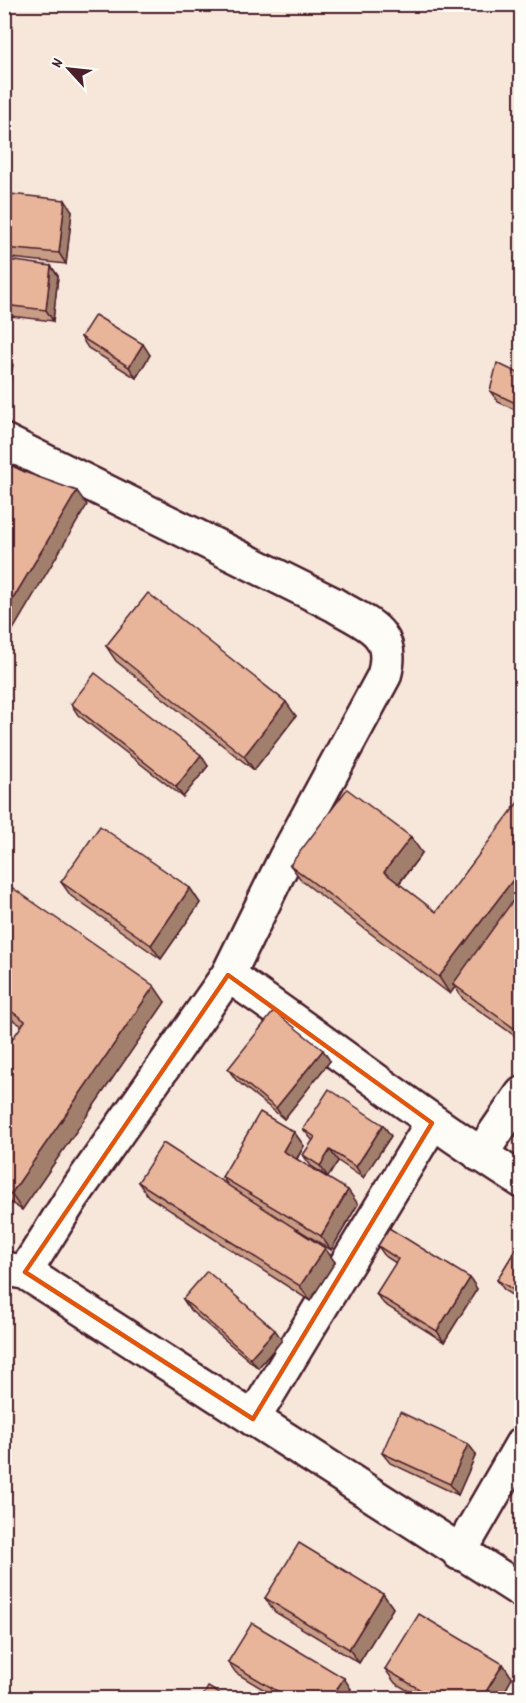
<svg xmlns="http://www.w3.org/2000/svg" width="526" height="1703" viewBox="0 0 526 1703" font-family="Dekko,sans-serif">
<rect width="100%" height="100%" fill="#f7e7db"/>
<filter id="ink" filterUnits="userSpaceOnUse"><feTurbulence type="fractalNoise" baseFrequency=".0167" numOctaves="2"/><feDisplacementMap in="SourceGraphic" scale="12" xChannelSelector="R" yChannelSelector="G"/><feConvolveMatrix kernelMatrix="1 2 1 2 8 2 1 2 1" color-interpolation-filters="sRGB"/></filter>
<g filter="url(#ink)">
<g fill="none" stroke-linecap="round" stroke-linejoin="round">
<defs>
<g id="street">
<path d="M4 441 333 604C366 624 397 631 384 676L286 857 228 975 73 1196 25 1272"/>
<path d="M228 975C327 1042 420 1117 522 1181"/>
<polyline points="480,1155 522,1094"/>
<polyline points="4,1269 25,1272 522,1591"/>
<polyline points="253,1419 432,1123"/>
<polyline points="459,1553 522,1444"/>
</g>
</defs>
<use href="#street" stroke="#4a1f2b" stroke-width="38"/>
<use href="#street" stroke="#fdfcf7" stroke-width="33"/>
</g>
<g fill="#c89c85" stroke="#4a1f2b" stroke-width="1.5">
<polygon points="72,211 66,264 11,258 4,249 4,237"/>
<polygon points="51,266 58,276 53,321 10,316 4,308 4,287"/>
<polygon points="81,337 150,355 136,378 88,348"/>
<polygon points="522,375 522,413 498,402 490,391"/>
<polygon points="106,646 296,716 254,770 116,661"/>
<polygon points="71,704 208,766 183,797 78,715"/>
<polygon points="522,802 522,1041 463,999 455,987 450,994 302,881 290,865 422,853 399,884 436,912"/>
<polygon points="4,882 165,1002 22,1210 4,1198 4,1051 22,1026 4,1014"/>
<polygon points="61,882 190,888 200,903 161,959 71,896"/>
<polygon points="330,1061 284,1119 236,1080 228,1069"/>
<polygon points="383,1125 391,1136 363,1178 338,1161 328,1177 311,1166 303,1155 313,1141 303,1129"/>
<polygon points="294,1132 304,1146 297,1159 358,1204 331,1250 297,1229 335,1262 310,1301 148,1196 138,1182 227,1184 222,1177"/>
<polygon points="522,1239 522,1301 505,1291 497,1280"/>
<polygon points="378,1246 470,1278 477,1289 444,1342 384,1304 376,1294 396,1263 385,1256"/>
<polygon points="183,1299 282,1340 258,1368 190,1310"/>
<polygon points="468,1444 476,1454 458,1495 390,1463 382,1453"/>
<polygon points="383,1594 393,1608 359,1663 275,1612 265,1598"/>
<polygon points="228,1662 351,1689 345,1698 278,1698 236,1673"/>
<polygon points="503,1664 512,1678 501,1698 420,1698 395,1683 385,1669"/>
</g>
<g fill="#a27f6c" stroke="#4a1f2b" stroke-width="1.5">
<polygon points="65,200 72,211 66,264 59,253"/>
<polygon points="51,266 58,276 53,321 46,310"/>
<polygon points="143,344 150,355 136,378 129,367"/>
<polygon points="5,354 13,365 4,414 4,359"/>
<polygon points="77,491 87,505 4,645 4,614"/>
<polygon points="286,702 296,716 254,770 244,756"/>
<polygon points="201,755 208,766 183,797 176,787"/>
<polygon points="411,837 422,853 395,888 384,872"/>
<polygon points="522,868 522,899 453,984 455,987 450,994 439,977"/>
<polygon points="190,888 200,903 161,959 151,945"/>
<polygon points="154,986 165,1002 22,1210 11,1194"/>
<polygon points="323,1050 330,1061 284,1119 276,1108"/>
<polygon points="383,1125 391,1136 363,1178 356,1167"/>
<polygon points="294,1132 304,1146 293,1165 283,1151"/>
<polygon points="330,1150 338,1161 328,1177 320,1166"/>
<polygon points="348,1190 358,1204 331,1250 321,1236"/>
<polygon points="325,1248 335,1262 310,1301 300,1286"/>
<polygon points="470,1278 477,1289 444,1342 437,1331"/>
<polygon points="275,1330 282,1340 258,1368 250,1358"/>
<polygon points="468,1444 476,1454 458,1495 450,1484"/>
<polygon points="383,1594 393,1608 359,1663 349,1649"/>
<polygon points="503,1664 512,1678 501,1698 482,1698"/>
<polygon points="344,1678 351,1689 345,1698 331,1698"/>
</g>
<g fill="#e8b59b" stroke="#4a1f2b" stroke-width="1.5">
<polygon points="10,194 65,200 59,253 4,248 4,237"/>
<polygon points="8,260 51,266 46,310 4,305 4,287"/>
<polygon points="95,315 143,344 129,367 81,337"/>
<polygon points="497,363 522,375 522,406 490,391"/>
<polygon points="4,462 27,473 77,491 4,614"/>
<polygon points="148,593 286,702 244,756 106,646"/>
<polygon points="95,673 201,755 176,787 71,704"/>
<polygon points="347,789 411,837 384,872 436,912 519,801 522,802 522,868 439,977 290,865"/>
<polygon points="100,826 190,888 151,945 61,882"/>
<polygon points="4,882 154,986 11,1194 4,1189 4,1051 25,1021 4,1006"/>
<polygon points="522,888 522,1034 453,984"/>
<polygon points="274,1011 323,1050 276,1108 228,1069"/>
<polygon points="329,1089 383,1125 356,1167 330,1150 320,1166 303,1155 315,1137 303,1129"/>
<polygon points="260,1112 294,1132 283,1151 348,1190 321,1236 222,1177"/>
<polygon points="163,1143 325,1248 300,1286 138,1182"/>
<polygon points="389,1228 470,1278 437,1331 376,1294 398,1259 378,1246"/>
<polygon points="522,1239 522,1295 497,1280"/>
<polygon points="207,1271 275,1330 250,1358 183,1299"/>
<polygon points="400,1412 468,1444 450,1484 382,1453"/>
<polygon points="299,1543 383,1594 349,1649 265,1598"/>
<polygon points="419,1614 503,1664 482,1698 434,1698 385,1669"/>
<polygon points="252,1623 344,1678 331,1698 289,1698 228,1662"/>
<polygon points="208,1687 227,1698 202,1698"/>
<polygon points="369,1695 376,1698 367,1698"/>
</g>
</g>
<path fill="none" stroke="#e0560e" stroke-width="4.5" stroke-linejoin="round" d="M228 975 432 1123 253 1419 25 1272Z"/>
<rect width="526" height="1703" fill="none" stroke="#fdfcf7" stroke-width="24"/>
<rect x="12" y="12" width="502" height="1679" fill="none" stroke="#4a1f2b" stroke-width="2" filter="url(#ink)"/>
<g transform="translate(69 69) rotate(297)" stroke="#fdfcf7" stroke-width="4.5" paint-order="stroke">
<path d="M0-4.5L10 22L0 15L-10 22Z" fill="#4a1f2b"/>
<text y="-9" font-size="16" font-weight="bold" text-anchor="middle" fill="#4a1f2b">N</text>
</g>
</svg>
